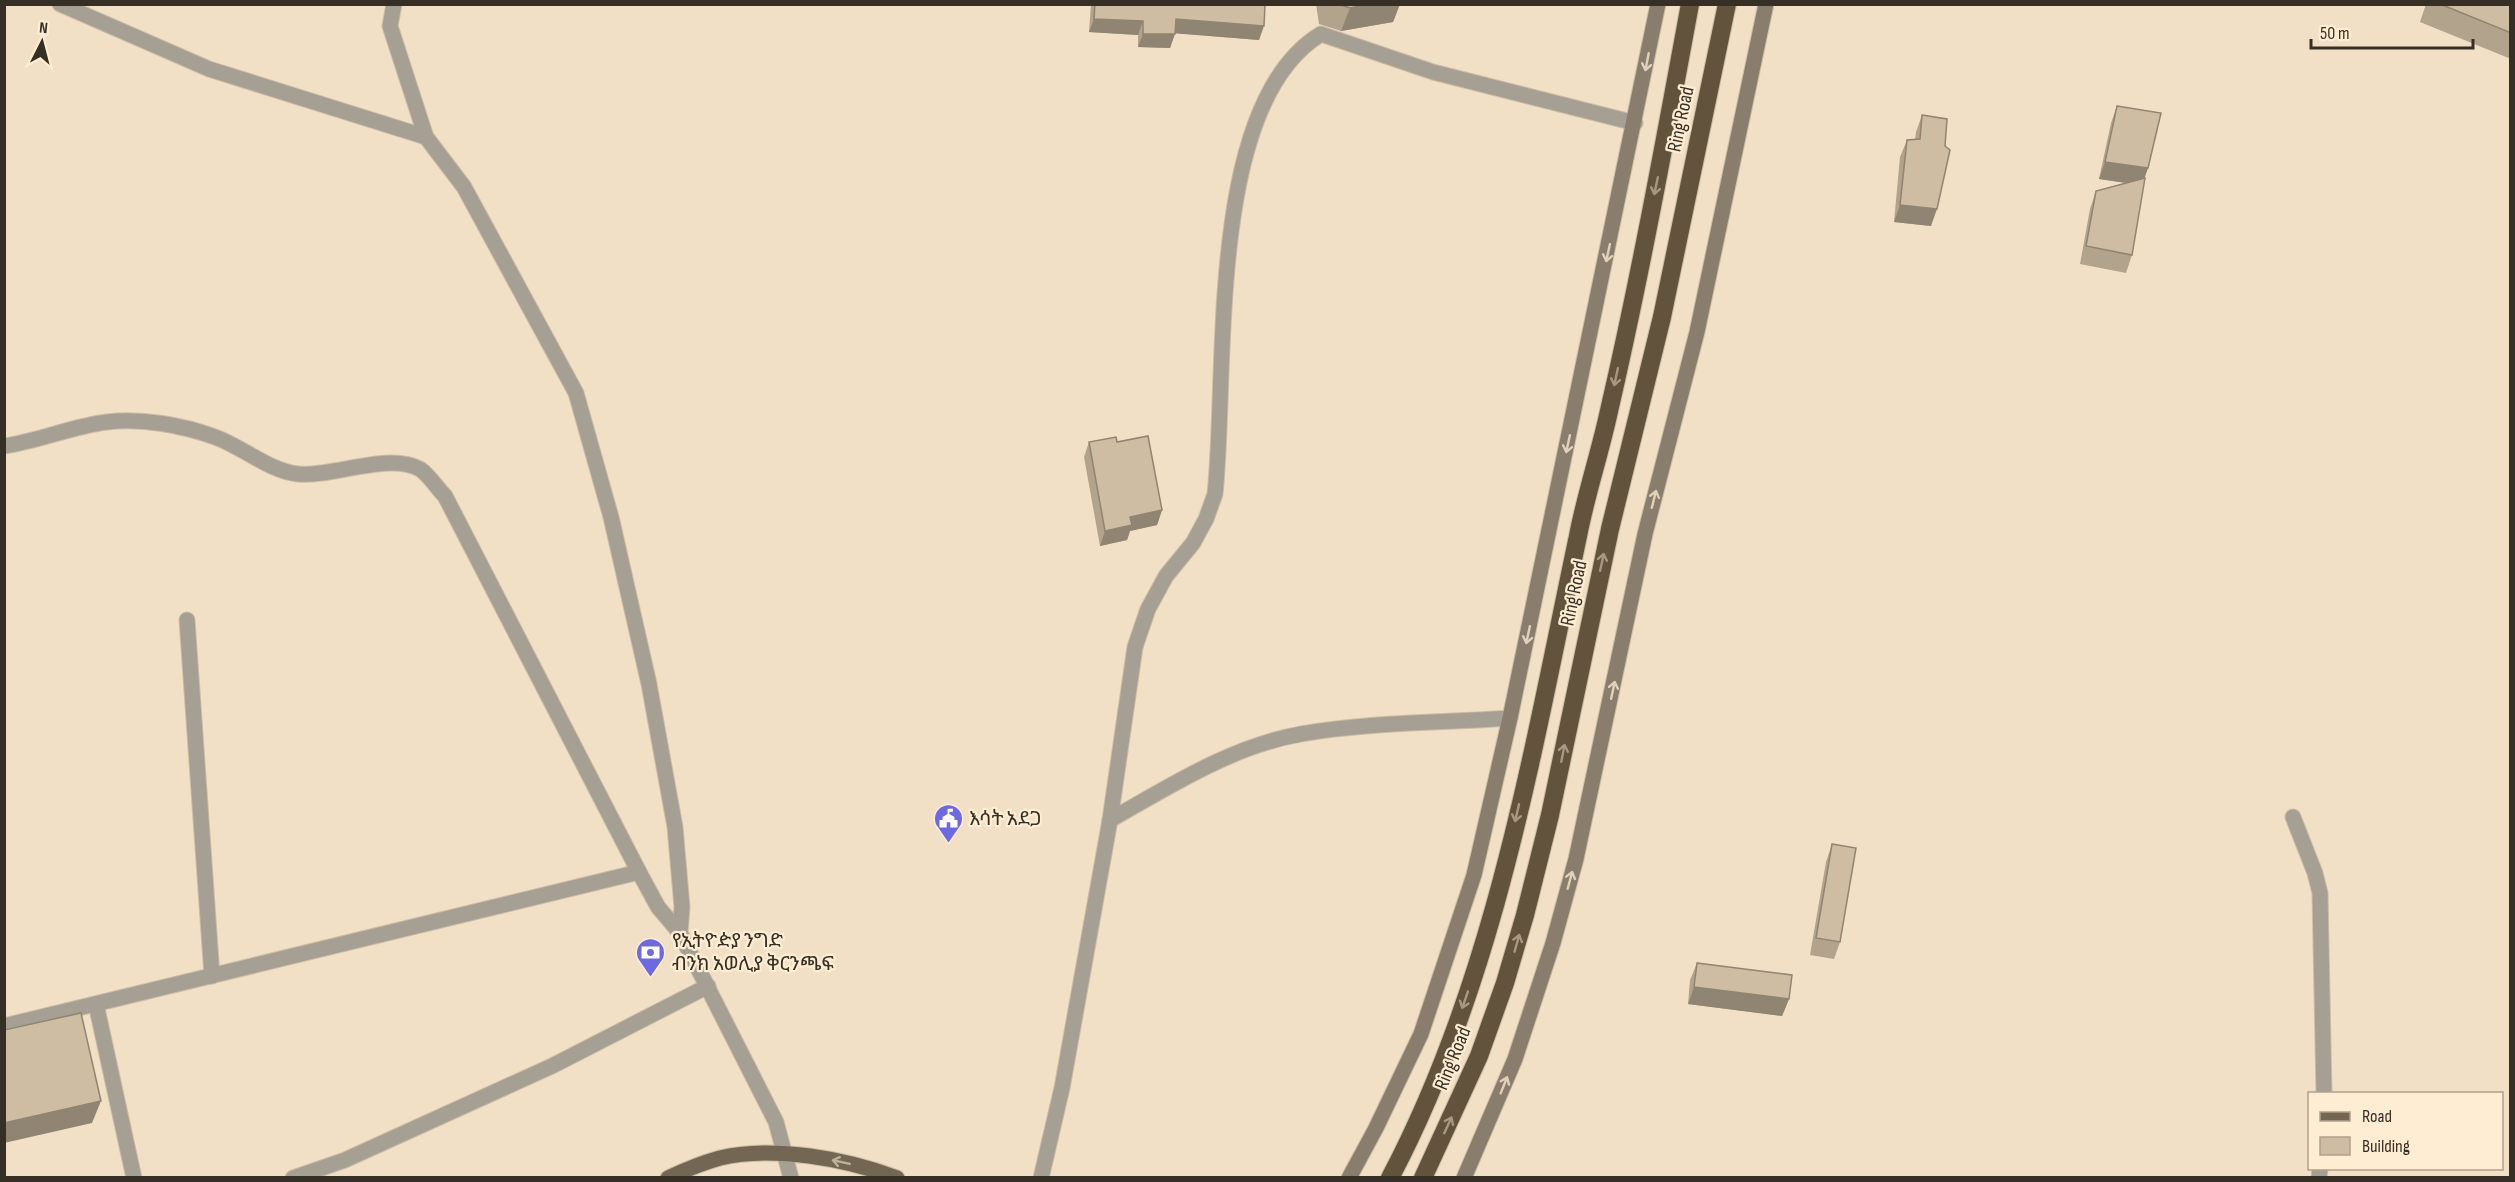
<svg xmlns="http://www.w3.org/2000/svg" width="2515" height="1182" viewBox="0 0 2515 1182" font-family="'Sofia Sans Condensed','Noto Sans Ethiopic',sans-serif">
<rect width="100%" height="100%" fill="#f1e0c5"/>
<g fill="none" stroke-linecap="round" stroke-linejoin="round">
<defs>
<g id="street">
<polyline points="60,4 209,69 426,137"/>
<polyline points="394,4 390,26 426,137 464,187 576,393 611,517 649,684 675,827 682,907 680,933 776,1122 791,1178"/>
<path d="M4 446C39 441 73 426 107 422 142 418 182 425 215 437 243 447 269 471 298 474 334 477 388 452 420 469 429 475 437 488 445 496L639 872"/>
<polyline points="187,620 212,976"/>
<polyline points="2293,817 2315,873 2320,893 2324,1094"/>
<path d="M1110 820C1170 786 1232 746 1301 734 1369 722 1441 723 1510 718"/>
<polyline points="96,1004 134,1178"/>
<polyline points="4,1026 639,872 658,907 680,933"/>
<polyline points="293,1178 345,1160 552,1066 708,986"/>
<path d="M1041 1178 1062 1088 1110 820 1135 647 1148 609 1166 576 1193 543 1206 519 1215 494C1228 373 1205 104 1321 34L1433 72 1635 123"/>
<polyline points="2319,1178 2320,1168"/>
</g>
<g id="secondary">
<polyline points="1349,1178 1376,1128 1421,1034 1474,875 1510,718 1658,4"/>
<polyline points="1464,1178 1515,1059 1553,943 1576,859 1645,534 1697,332 1766,4"/>
</g>
<path id="primary" d="M668 1178C685 1170 702 1163 720 1158 773 1145 847 1159 897 1178"/>
<g id="highway">
<path d="M1390 1178C1495 979 1532 753 1578 536 1586 494 1600 453 1609 411 1640 277 1665 140 1690 4"/>
<polyline points="1423,1178 1479,1056 1505,983 1525,915 1550,815 1610,529 1662,317 1727,4"/>
</g>
</defs>
<use href="#street" stroke="#ccbda5" stroke-width="17"/>
<use href="#secondary" stroke="#ccbda5" stroke-width="17"/>
<use href="#primary" stroke="#ccbda5" stroke-width="17"/>
<use href="#highway" stroke="#ccbda5" stroke-width="20"/>
<use href="#street" stroke="#a69f94" stroke-width="15"/>
<use href="#secondary" stroke="#897e6e" stroke-width="15"/>
<use href="#primary" stroke="#736753" stroke-width="15"/>
<use href="#highway" stroke="#61533c" stroke-width="18"/>
</g>
<g fill="#b1a38c">
<polygon points="1091,4 1265,4 1259,40 1175,33 1170,48 1138,47 1138,35 1089,32"/>
<polygon points="1316,4 1400,4 1393,22 1341,31 1319,24"/>
<polygon points="2426,4 2511,4 2511,59 2420,22"/>
<polygon points="2117,106 2148,168 2144,179 2132,255 2126,273 2080,264 2090,209 2096,191 2125,183 2099,179 2111,123"/>
<polygon points="1922,115 1931,226 1894,222 1900,157 1907,140 1915,140 1916,132"/>
<polygon points="1089,442 1117,442 1162,510 1157,525 1130,531 1127,540 1100,546 1084,457"/>
<polygon points="1832,844 1840,942 1834,959 1810,955 1826,862"/>
<polygon points="1697,963 1789,999 1782,1016 1688,1004 1690,980"/>
</g>
<g fill="#908472">
<polygon points="1370,4 1400,4 1393,22 1341,31 1350,8"/>
<polygon points="1094,19 1143,21 1138,35 1089,32"/>
<polygon points="1176,19 1264,26 1259,40 1171,33"/>
<polygon points="1143,34 1175,34 1170,48 1138,47"/>
<polygon points="2105,162 2148,168 2142,185 2099,179"/>
<polygon points="1900,205 1937,209 1931,226 1894,222"/>
<polygon points="1162,510 1157,525 1130,531 1127,540 1100,546 1105,531 1130,517"/>
<polygon points="1694,987 1789,999 1782,1016 1688,1004"/>
<polygon points="101,1101 92,1123 4,1143 4,1123"/>
</g>
<g fill="#cebda3" stroke="#908472" stroke-width="1.5">
<polygon points="1095,4 1265,4 1264,26 1176,19 1175,34 1143,34 1143,21 1094,19"/>
<polygon points="1338,4 1370,4 1350,8"/>
<polygon points="2440,4 2511,4 2511,33"/>
<polygon points="2117,106 2161,113 2148,168 2105,162"/>
<polygon points="1922,115 1947,119 1945,146 1950,150 1937,209 1900,205 1907,140 1920,139"/>
<polygon points="2145,178 2132,255 2086,246 2096,191"/>
<polygon points="1148,436 1162,510 1130,517 1132,525 1105,531 1089,442 1116,437 1117,442"/>
<polygon points="1832,844 1856,848 1840,942 1816,938"/>
<polygon points="1697,963 1792,975 1789,999 1694,987"/>
<polygon points="81,1013 101,1101 4,1123 4,1030"/>
</g>
<defs><path id="oneway-shaft" d="M-6 0H5M1.5-3L5.5 0L1.5 3" fill="none" stroke-width="1.6" stroke-linecap="round" stroke-linejoin="round" transform="scale(1.5)"/></defs>
<g stroke="#e1d1b9">
<use href="#oneway-shaft" transform="translate(1647 62) rotate(101)"/>
<use href="#oneway-shaft" transform="translate(1608 253) rotate(102)"/>
<use href="#oneway-shaft" transform="translate(1568 444) rotate(102)"/>
<use href="#oneway-shaft" transform="translate(1654 499) rotate(-76)"/>
<use href="#oneway-shaft" transform="translate(1528 635) rotate(102)"/>
<use href="#oneway-shaft" transform="translate(1613 690) rotate(-78)"/>
<use href="#oneway-shaft" transform="translate(1570 880) rotate(-75)"/>
<use href="#oneway-shaft" transform="translate(1504 1085) rotate(-68)"/>
</g>
<g stroke="#a89880">
<use href="#oneway-shaft" transform="translate(1656 186) rotate(102)"/>
<use href="#oneway-shaft" transform="translate(1616 377) rotate(102)"/>
<use href="#oneway-shaft" transform="translate(1602 562) rotate(-78)"/>
<use href="#oneway-shaft" transform="translate(1563 753) rotate(-79)"/>
<use href="#oneway-shaft" transform="translate(1517 813) rotate(103)"/>
<use href="#oneway-shaft" transform="translate(1517 943) rotate(-74)"/>
<use href="#oneway-shaft" transform="translate(1465 1000) rotate(109)"/>
<use href="#oneway-shaft" transform="translate(1448 1125) rotate(-65)"/>
</g>
<use stroke="#bfb199" href="#oneway-shaft" transform="translate(841 1162) rotate(-168)"/>
<defs>
<symbol id="civic-pin" viewBox="-11 -11 22 30"><path d="M0 17L-7.5 6A9.5 9.5 0 1 1 7.5 6Z" fill="#6c69e3" stroke="#feedd2"/><path d="M-.6-6.5H3V-4.5H.6V-3L4-1V1h2V6H-6V1h2V-1L-.6-3ZM-1.2 2.5V6h2.4V2.5Z" fill="#fff"/></symbol>
<symbol id="bank-pin" viewBox="-11 -11 22 30"><path d="M0 17L-7.5 6A9.5 9.5 0 1 1 7.5 6Z" fill="#6c69e3" stroke="#feedd2"/><path d="M-6-4H6V4H-6ZM0-2.3a2.3 2.3 0 1 0 0 4.6a2.3 2.3 0 1 0 0-4.6Z" fill="#fff"/></symbol>
</defs>
<g fill-rule="evenodd">
<use href="#civic-pin" x="932" y="802" width="33" height="45"/>
<use href="#bank-pin" x="634" y="936" width="33" height="45"/>
</g>
<g text-anchor="middle" stroke-width="4.5" stroke-linejoin="round" paint-order="stroke">
<g font-size="20" fill="#362f25" stroke="#feedd2">
<text transform="translate(1680 119) rotate(-78)" y="7">Ring Road</text>
<text transform="translate(1573 593) rotate(-78)" y="7">Ring Road</text>
<text transform="translate(1452 1058) rotate(-68)" y="7">Ring Road</text>
</g>
<g font-size="20" fill="#362f25" stroke="#feedd2" text-anchor="start">
<text x="969" y="825">እሳት አደጋ</text>
<text x="672" y="947">የኢትዮዽያ ንግድ<tspan x="672" dy="23">ብንክ አወሊያ ቅርንጫፍ</tspan></text>
</g>
</g>
<rect width="2515" height="1182" fill="none" stroke="#362f25" stroke-width="12"/>
<rect x="2308" y="1092" width="195" height="78" fill="#feedd2" stroke="#aea18d" stroke-width="1.5"/>
<rect x="2320" y="1112" width="30" height="9" fill="#736753" stroke="#aea18d" stroke-width="1.5"/>
<text x="2362" y="1122" font-size="18" fill="#362f25">Road</text>
<rect x="2320" y="1137" width="30" height="18" fill="#cebda3" stroke="#aea18d" stroke-width="1.5"/>
<text x="2362" y="1152" font-size="18" fill="#362f25">Building</text>
<g transform="translate(42 42) rotate(6)" stroke="#feedd2" stroke-width="4.5" paint-order="stroke">
<path d="M0-4.5L10 22L0 15L-10 22Z" fill="#362f25"/>
<text y="-9" font-size="16" font-weight="bold" text-anchor="middle" fill="#362f25">N</text>
</g>
<path d="M2311 39v9h162v-9" fill="none" stroke="#362f25" stroke-width="3"/>
<text x="2320" y="39" font-size="18" fill="#362f25" stroke="#feedd2" stroke-width="4.5" paint-order="stroke">50 m</text>
</svg>
